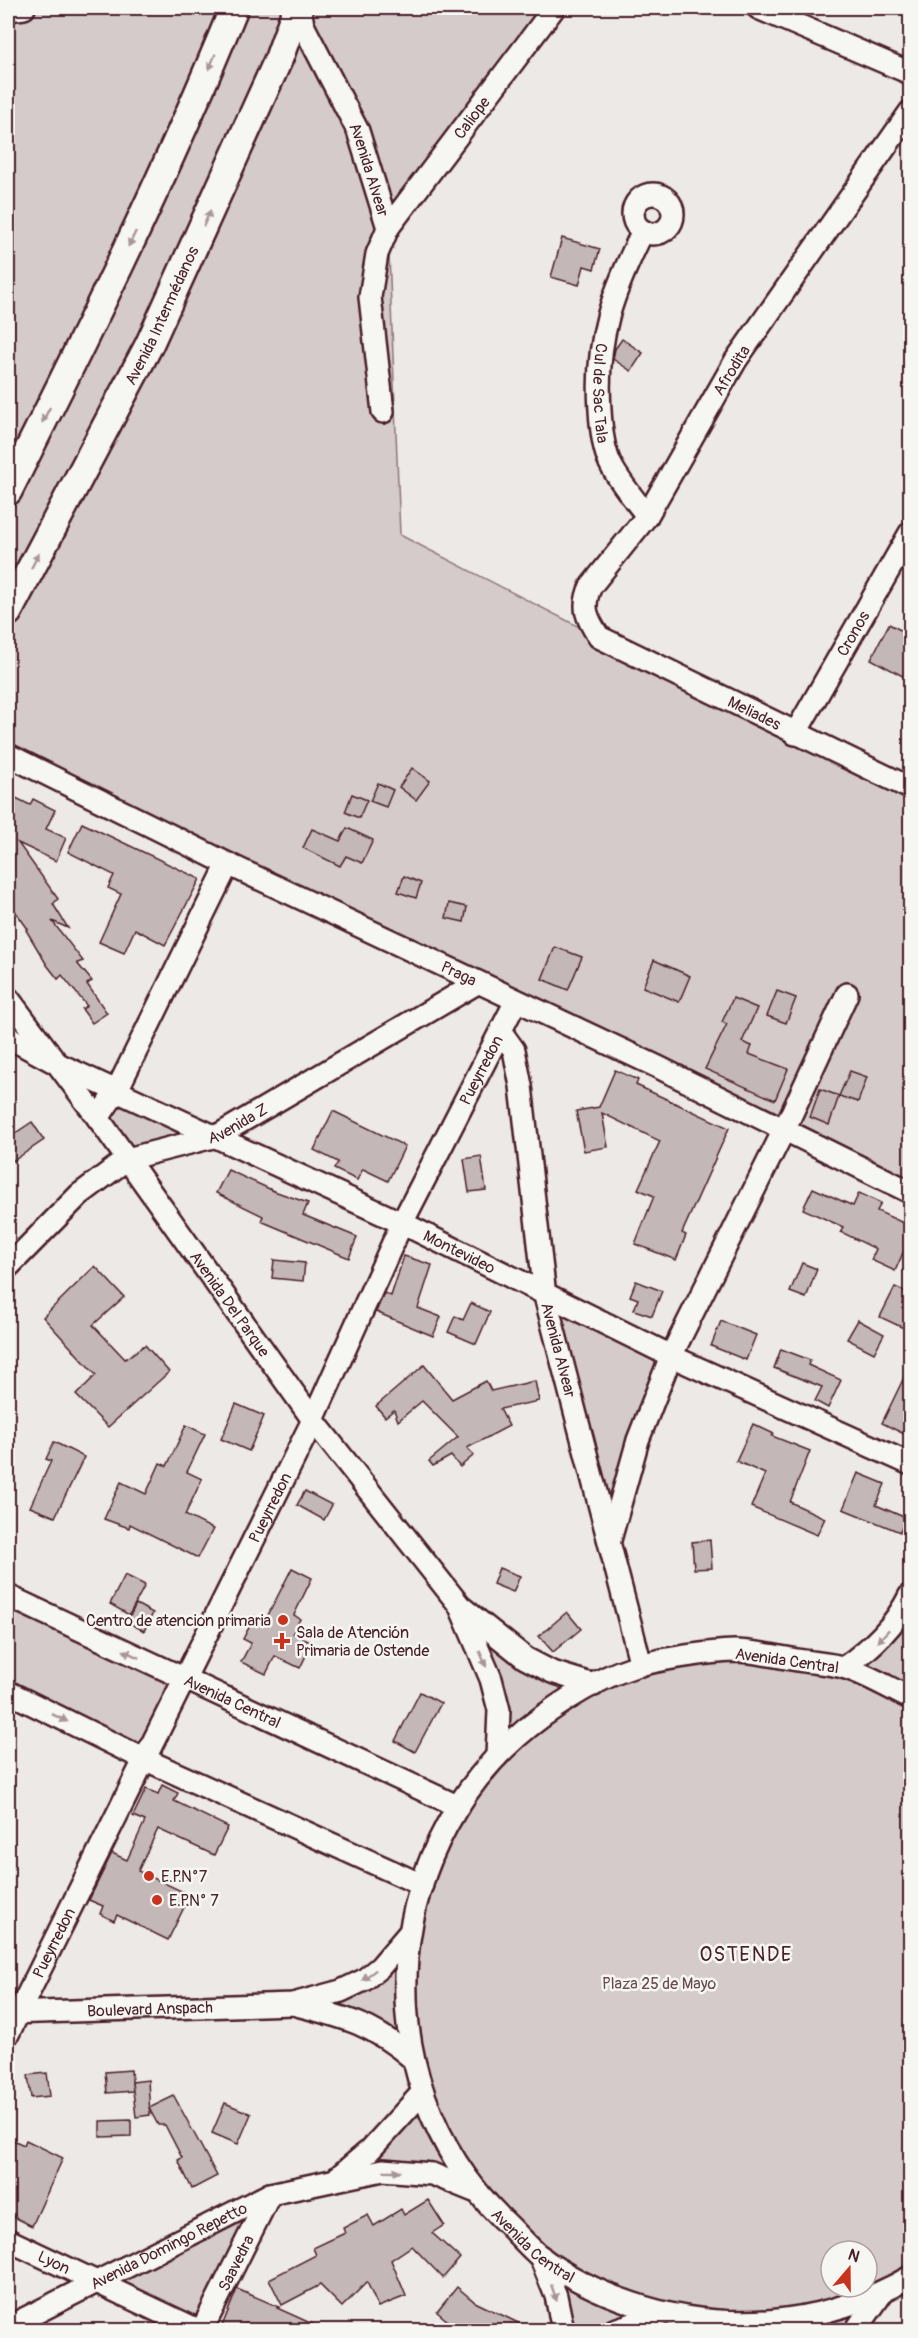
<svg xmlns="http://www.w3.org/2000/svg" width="918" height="2338" viewBox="0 0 918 2338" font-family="Pangolin,sans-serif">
<rect width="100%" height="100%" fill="#ece9e6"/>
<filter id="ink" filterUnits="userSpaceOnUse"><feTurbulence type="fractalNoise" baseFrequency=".0167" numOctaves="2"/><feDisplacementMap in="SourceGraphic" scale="12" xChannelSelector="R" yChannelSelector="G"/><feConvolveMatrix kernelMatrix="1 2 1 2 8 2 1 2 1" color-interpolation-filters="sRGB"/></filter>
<g filter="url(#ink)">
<g fill="#d4cbca" stroke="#8f757a" stroke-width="1.5" fill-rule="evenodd">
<polygon points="45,8 554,8 388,228 400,535 599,637 910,789 910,1192 8,755 8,17"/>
<polygon points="8,998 56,1063 217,1136 127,1159 56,1063 8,1037"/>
<polygon points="545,1296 671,1356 610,1543"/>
<path d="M910 1594V2277L856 2330H764L663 2314 614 2330H563L540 2256 474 2191 432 2174 334 2180 422 2093 412 2058 293 2004 341 1991 409 1933 440 1838 496 1756 499 1710 460 1606 525 1658 594 1685 641 1665 736 1651 845 1667ZM831 2251H867V2287H831Z"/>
<polygon points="8,1596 184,1678 144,1759 8,1692"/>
<polygon points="270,2194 202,2330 98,2282"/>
</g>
<g fill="#c4b7b7" stroke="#4a1f2b" stroke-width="1.5">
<polygon points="562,238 600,249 594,269 584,266 579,285 551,277"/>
<polygon points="622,339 643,353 631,371 613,359 615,349"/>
<polygon points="889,624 910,635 910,680 871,659"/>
<polygon points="412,768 430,781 416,800 399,787"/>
<polygon points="378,783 393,790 386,807 370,801"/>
<polygon points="8,794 30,805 33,799 55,810 46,829 66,838 56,861 18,843 58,899 53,904 68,928 52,921 83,961 77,963 92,981 87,984 107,1013 92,1023 82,1009 87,1006 62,975 58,979 47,965 26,930 28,929 8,901"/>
<polygon points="352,794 367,800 359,818 345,812"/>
<polygon points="82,823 200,879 165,945 135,929 124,953 99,942 121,894 108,888 114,875 68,852"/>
<polygon points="347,828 373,840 362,863 346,856 340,866 303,848 312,829 340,841"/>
<polygon points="404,876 421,883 416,898 398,892"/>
<polygon points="449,903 467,907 464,922 446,918"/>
<polygon points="555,947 582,957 568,990 542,979"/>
<polygon points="654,960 690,976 679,1002 643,987"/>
<polygon points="777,991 796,998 786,1023 767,1016"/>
<polygon points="733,998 757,1008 742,1042 752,1046 749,1054 788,1069 775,1100 705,1069 727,1024 722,1022"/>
<polygon points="615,1070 638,1080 636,1085 729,1128 682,1233 686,1235 676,1260 635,1244 654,1196 638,1189 660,1141 602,1113 608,1147 584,1151 576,1111 599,1107"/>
<polygon points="850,1071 867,1077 858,1102 839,1096"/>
<polygon points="820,1089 839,1096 829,1125 810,1117"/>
<polygon points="333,1111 405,1146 388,1181 363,1169 357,1180 334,1169 338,1162 314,1150"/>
<polygon points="32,1122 44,1140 13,1161 8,1153 8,1138"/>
<polygon points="481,1156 486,1190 469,1192 464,1159"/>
<polygon points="228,1170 274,1191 308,1203 303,1215 357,1237 349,1258 261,1221 263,1216 216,1193"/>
<polygon points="813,1188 853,1206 859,1193 881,1203 877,1211 910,1226 910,1237 895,1271 871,1260 876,1249 841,1232 843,1227 803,1209"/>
<polygon points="404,1256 432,1265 418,1308 441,1317 433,1336 376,1312 384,1293 391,1296"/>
<polygon points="274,1260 305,1263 303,1281 272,1278"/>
<polygon points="802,1263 817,1269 806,1298 790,1292"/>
<polygon points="95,1266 124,1297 93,1325 125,1359 145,1345 169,1372 108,1427 76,1395 96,1375 43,1317"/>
<polygon points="636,1281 662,1291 652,1316 634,1310 638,1299 630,1296"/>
<polygon points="895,1287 910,1294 910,1331 880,1317"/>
<polygon points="471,1303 490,1312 476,1344 448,1332 455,1316 463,1320"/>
<polygon points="858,1320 884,1334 874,1353 847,1339"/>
<polygon points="721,1321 756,1335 746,1360 711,1346"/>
<polygon points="781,1349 810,1360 808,1365 841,1380 828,1408 815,1401 822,1387 774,1368"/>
<polygon points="424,1365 452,1399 486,1381 491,1391 535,1381 539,1401 500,1409 509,1426 467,1448 474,1455 460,1467 451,1456 433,1466 429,1461 458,1437 422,1401 398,1421 394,1410 385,1417 376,1406"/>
<polygon points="910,1365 910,1437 882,1423"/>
<polygon points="236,1404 264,1416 249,1451 221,1439"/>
<polygon points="753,1424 774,1434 772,1436 810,1451 790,1502 825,1518 817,1535 751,1507 765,1474 736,1461"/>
<polygon points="186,1425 205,1434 187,1472 202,1479 185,1515 213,1529 198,1558 130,1524 129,1528 104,1519 121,1482 146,1494 160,1463 167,1466"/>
<polygon points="54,1442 84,1457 55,1517 30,1507 51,1461 46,1459"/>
<polygon points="858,1473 885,1484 876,1505 906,1518 900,1532 843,1509"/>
<polygon points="305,1491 332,1505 324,1520 297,1505"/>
<polygon points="710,1540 712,1568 694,1569 692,1542"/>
<polygon points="292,1568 312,1578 294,1615 300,1619 293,1633 312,1643 300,1668 275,1656 266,1674 241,1662 251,1643 243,1639 255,1616 265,1621"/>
<polygon points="499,1568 520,1576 513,1592 493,1584"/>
<polygon points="125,1575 145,1585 129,1615 110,1604"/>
<polygon points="136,1604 153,1613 144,1631 127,1622"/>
<polygon points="567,1612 581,1629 553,1652 539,1636"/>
<polygon points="420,1692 441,1703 415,1752 395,1741"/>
<polygon points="162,1785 178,1793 174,1801 228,1827 214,1855 158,1829 138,1871 190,1895 168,1940 117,1915 114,1921 100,1914 103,1906 89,1900 112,1853 127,1860 145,1821 133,1816 146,1789 158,1794"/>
<polygon points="131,2070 133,2091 107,2093 105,2072"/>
<polygon points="47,2073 50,2096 31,2098 28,2075"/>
<polygon points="148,2080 150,2115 136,2117 132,2082"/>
<polygon points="174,2096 217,2176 192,2189 178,2160 182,2158 165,2125 158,2125 149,2108"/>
<polygon points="225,2103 251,2114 238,2144 212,2133"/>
<polygon points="131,2120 131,2136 100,2137 100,2121"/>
<polygon points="8,2138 24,2145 26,2140 63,2158 32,2226 8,2214"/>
<polygon points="428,2200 444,2225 432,2233 460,2258 443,2278 412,2246 391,2260 406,2296 378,2307 367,2282 342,2307 320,2285 282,2305 269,2279 316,2255 313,2248 345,2233 343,2228 368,2215 374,2226 401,2209 404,2215"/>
<polygon points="457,2287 475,2302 535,2331 460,2331 437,2312"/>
<polygon points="237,2289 279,2307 277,2308 328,2331 262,2331 245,2324 243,2331 220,2331"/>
</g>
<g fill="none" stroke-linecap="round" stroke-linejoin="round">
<defs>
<g id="minor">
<path id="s1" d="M300 8 303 25 358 131 388 228"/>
<polyline points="758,8 910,73"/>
<polyline points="8,10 24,8"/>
<path id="s2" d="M910 112 736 360 647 516 591 586C581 607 587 619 599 637L910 788"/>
<circle cx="653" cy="214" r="20"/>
<path id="s3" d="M643 231C612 294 595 338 600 410 601 428 603 451 612 467 621 484 635 500 647 516"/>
<path id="s4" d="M383 412 370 297 377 254 388 228 554 8"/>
<path id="s5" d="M795 734 910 533"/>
<path id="s6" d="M8 755 228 864 658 1067 910 1192"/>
<path id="s7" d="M8 998 98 1118 313 1420 460 1606 525 1658 552 1672 594 1685"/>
<path id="s8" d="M501 1032 514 1050 521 1086 545 1296 641 1665"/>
<path id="s9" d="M8 1037 56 1063 402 1223 671 1356 910 1464"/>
<polyline points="98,1118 117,1090 228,864"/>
<path id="s10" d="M8 1267 79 1195 127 1159 217 1136 477 983"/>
<polyline points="610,1540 638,1440 671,1356 785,1128 847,994"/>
<path id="s11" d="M8 1596 457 1806"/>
<polyline points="461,1609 491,1679 499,1710 497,1756"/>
<path d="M845 1667C872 1647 895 1626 910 1595"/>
<polyline points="8,1692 144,1759 422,1885"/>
<path id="s12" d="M910 1698C889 1688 868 1675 846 1668 833 1664 818 1663 804 1661 782 1658 757 1651 734 1651 707 1652 669 1658 643 1664 608 1673 572 1695 543 1716 379 1835 358 2076 502 2219 514 2230 525 2243 537 2254 561 2274 601 2293 631 2303 724 2335 825 2326 910 2277"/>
<path d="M293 2004C344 2017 371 2023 412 2058"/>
<path id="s13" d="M8 2013 293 2004 341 1991 364 1980 380 1967 409 1933"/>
<path id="s14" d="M8 2034 313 1420 402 1223 516 1001"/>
<polyline points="338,2177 370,2150 422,2093"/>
<path id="s15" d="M8 2240 198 2330"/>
<polyline points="540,2256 556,2296 563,2330"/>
<path id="s16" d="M8 2327 270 2194 383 2170 432 2174 474 2191"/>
<path id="s17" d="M202 2330 270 2194"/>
<polyline points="614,2330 663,2314"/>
<polyline points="856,2330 882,2293"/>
</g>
<g id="major">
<path d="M8 491C88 332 167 173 234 8"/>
<path id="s18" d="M8 612 149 345 279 58 297 8"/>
</g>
</defs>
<use href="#minor" stroke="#4a1f2b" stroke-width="26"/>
<use href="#major" stroke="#4a1f2b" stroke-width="32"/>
<use href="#minor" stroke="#f6f6f2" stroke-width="21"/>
<use href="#major" stroke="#f6f6f2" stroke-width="27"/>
</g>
<defs><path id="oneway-solid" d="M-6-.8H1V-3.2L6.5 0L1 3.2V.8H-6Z" transform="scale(1.5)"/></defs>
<g fill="#a99598">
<use href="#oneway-solid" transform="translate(212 62) rotate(113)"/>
<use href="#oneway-solid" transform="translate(207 218) rotate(-66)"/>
<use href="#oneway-solid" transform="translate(132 239) rotate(116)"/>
<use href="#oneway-solid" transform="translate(46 415) rotate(117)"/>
<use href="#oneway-solid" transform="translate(35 561) rotate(-62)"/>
<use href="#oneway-solid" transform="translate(883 1636) rotate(133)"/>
<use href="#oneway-solid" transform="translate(131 1654) rotate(-155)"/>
<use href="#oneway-solid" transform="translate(483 1659) rotate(67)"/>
<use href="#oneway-solid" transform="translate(60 1718) rotate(26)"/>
<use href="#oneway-solid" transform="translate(369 1975) rotate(143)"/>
<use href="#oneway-solid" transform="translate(392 2171) rotate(1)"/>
<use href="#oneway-solid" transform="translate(554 2293) rotate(71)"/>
</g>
</g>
<g fill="#c8321e" stroke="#f6f6f2" stroke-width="2">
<circle cx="283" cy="1620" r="6"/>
<path d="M279 1632h6v6h6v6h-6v6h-6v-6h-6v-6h6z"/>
<circle cx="149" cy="1876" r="6"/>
<circle cx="157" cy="1900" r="6"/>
</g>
<g text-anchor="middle" stroke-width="5" stroke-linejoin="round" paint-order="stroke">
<g font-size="16" fill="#4a1f2b" stroke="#f6f6f2">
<text dy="6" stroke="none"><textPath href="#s4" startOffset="326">Caliope</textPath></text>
<text dy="6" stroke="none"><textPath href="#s1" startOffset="177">Avenida Alvear</textPath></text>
<text dy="6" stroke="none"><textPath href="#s18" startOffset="334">Avenida Intermédanos</textPath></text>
<text transform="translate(731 370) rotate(-58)" y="6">Afrodita</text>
<text dy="6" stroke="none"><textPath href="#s3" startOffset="170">Cul de Sac Tala</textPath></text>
<text dy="6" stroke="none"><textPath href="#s5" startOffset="116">Cronos</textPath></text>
<text dy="6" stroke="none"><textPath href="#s2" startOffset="800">Meliades</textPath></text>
<text dy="6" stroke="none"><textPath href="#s6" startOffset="501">Praga</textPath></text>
<text dy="6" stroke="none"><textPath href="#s14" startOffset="1074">Pueyrredon</textPath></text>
<text dy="6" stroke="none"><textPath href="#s10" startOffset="278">Avenida Z</textPath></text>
<text dy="6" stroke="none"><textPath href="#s9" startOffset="500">Montevideo</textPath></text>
<text dy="6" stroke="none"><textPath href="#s7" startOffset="378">Avenida Del Parque</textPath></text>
<text dy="6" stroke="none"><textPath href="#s8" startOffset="326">Avenida Alvear</textPath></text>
<text dy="6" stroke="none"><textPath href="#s14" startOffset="588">Pueyrredon</textPath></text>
<text transform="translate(787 1660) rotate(8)" y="6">Avenida Central</text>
<text dy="6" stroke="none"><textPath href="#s11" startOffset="248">Avenida Central</textPath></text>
<text dy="6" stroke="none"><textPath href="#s14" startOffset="102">Pueyrredon</textPath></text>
<text dy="6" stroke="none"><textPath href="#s13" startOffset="142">Boulevard Anspach</textPath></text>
<text dy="6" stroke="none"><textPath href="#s12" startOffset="1004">Avenida Central</textPath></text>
<text dy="6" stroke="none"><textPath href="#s16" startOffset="180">Avenida Domingo Repetto</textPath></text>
<text dy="6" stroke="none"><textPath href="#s15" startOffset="51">Lyon</textPath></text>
<text dy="6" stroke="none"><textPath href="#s17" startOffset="75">Saavedra</textPath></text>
</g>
<g font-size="16" fill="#4a1f2b" stroke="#f6f6f2" text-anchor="start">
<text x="271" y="1626" text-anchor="end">Centro de atencion primaria</text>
<text x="296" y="1638">Sala de Atención<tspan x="296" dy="18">Primaria de Ostende</tspan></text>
<text x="161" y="1882">E.P.N°7</text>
<text x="169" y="1906">E.P.N° 7</text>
</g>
<g font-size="16" fill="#6c4a53" stroke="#f6f6f2">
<text x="659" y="1989">Plaza 25 de Mayo</text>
</g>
<g font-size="20" letter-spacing="1.5" fill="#4a1f2b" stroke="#f6f6f2">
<text x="746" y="1961">OSTENDE</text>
</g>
</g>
<rect width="918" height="2338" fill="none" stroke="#f6f6f2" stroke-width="30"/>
<rect x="15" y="15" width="888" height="2308" fill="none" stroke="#4a1f2b" stroke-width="2" filter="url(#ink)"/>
<g transform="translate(849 2269) rotate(20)"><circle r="28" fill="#f6f6f2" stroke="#b1a0a2" stroke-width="1.5"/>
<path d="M0-4.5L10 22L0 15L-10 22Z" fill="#c8321e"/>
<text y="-9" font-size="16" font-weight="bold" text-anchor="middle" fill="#4a1f2b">N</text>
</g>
</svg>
